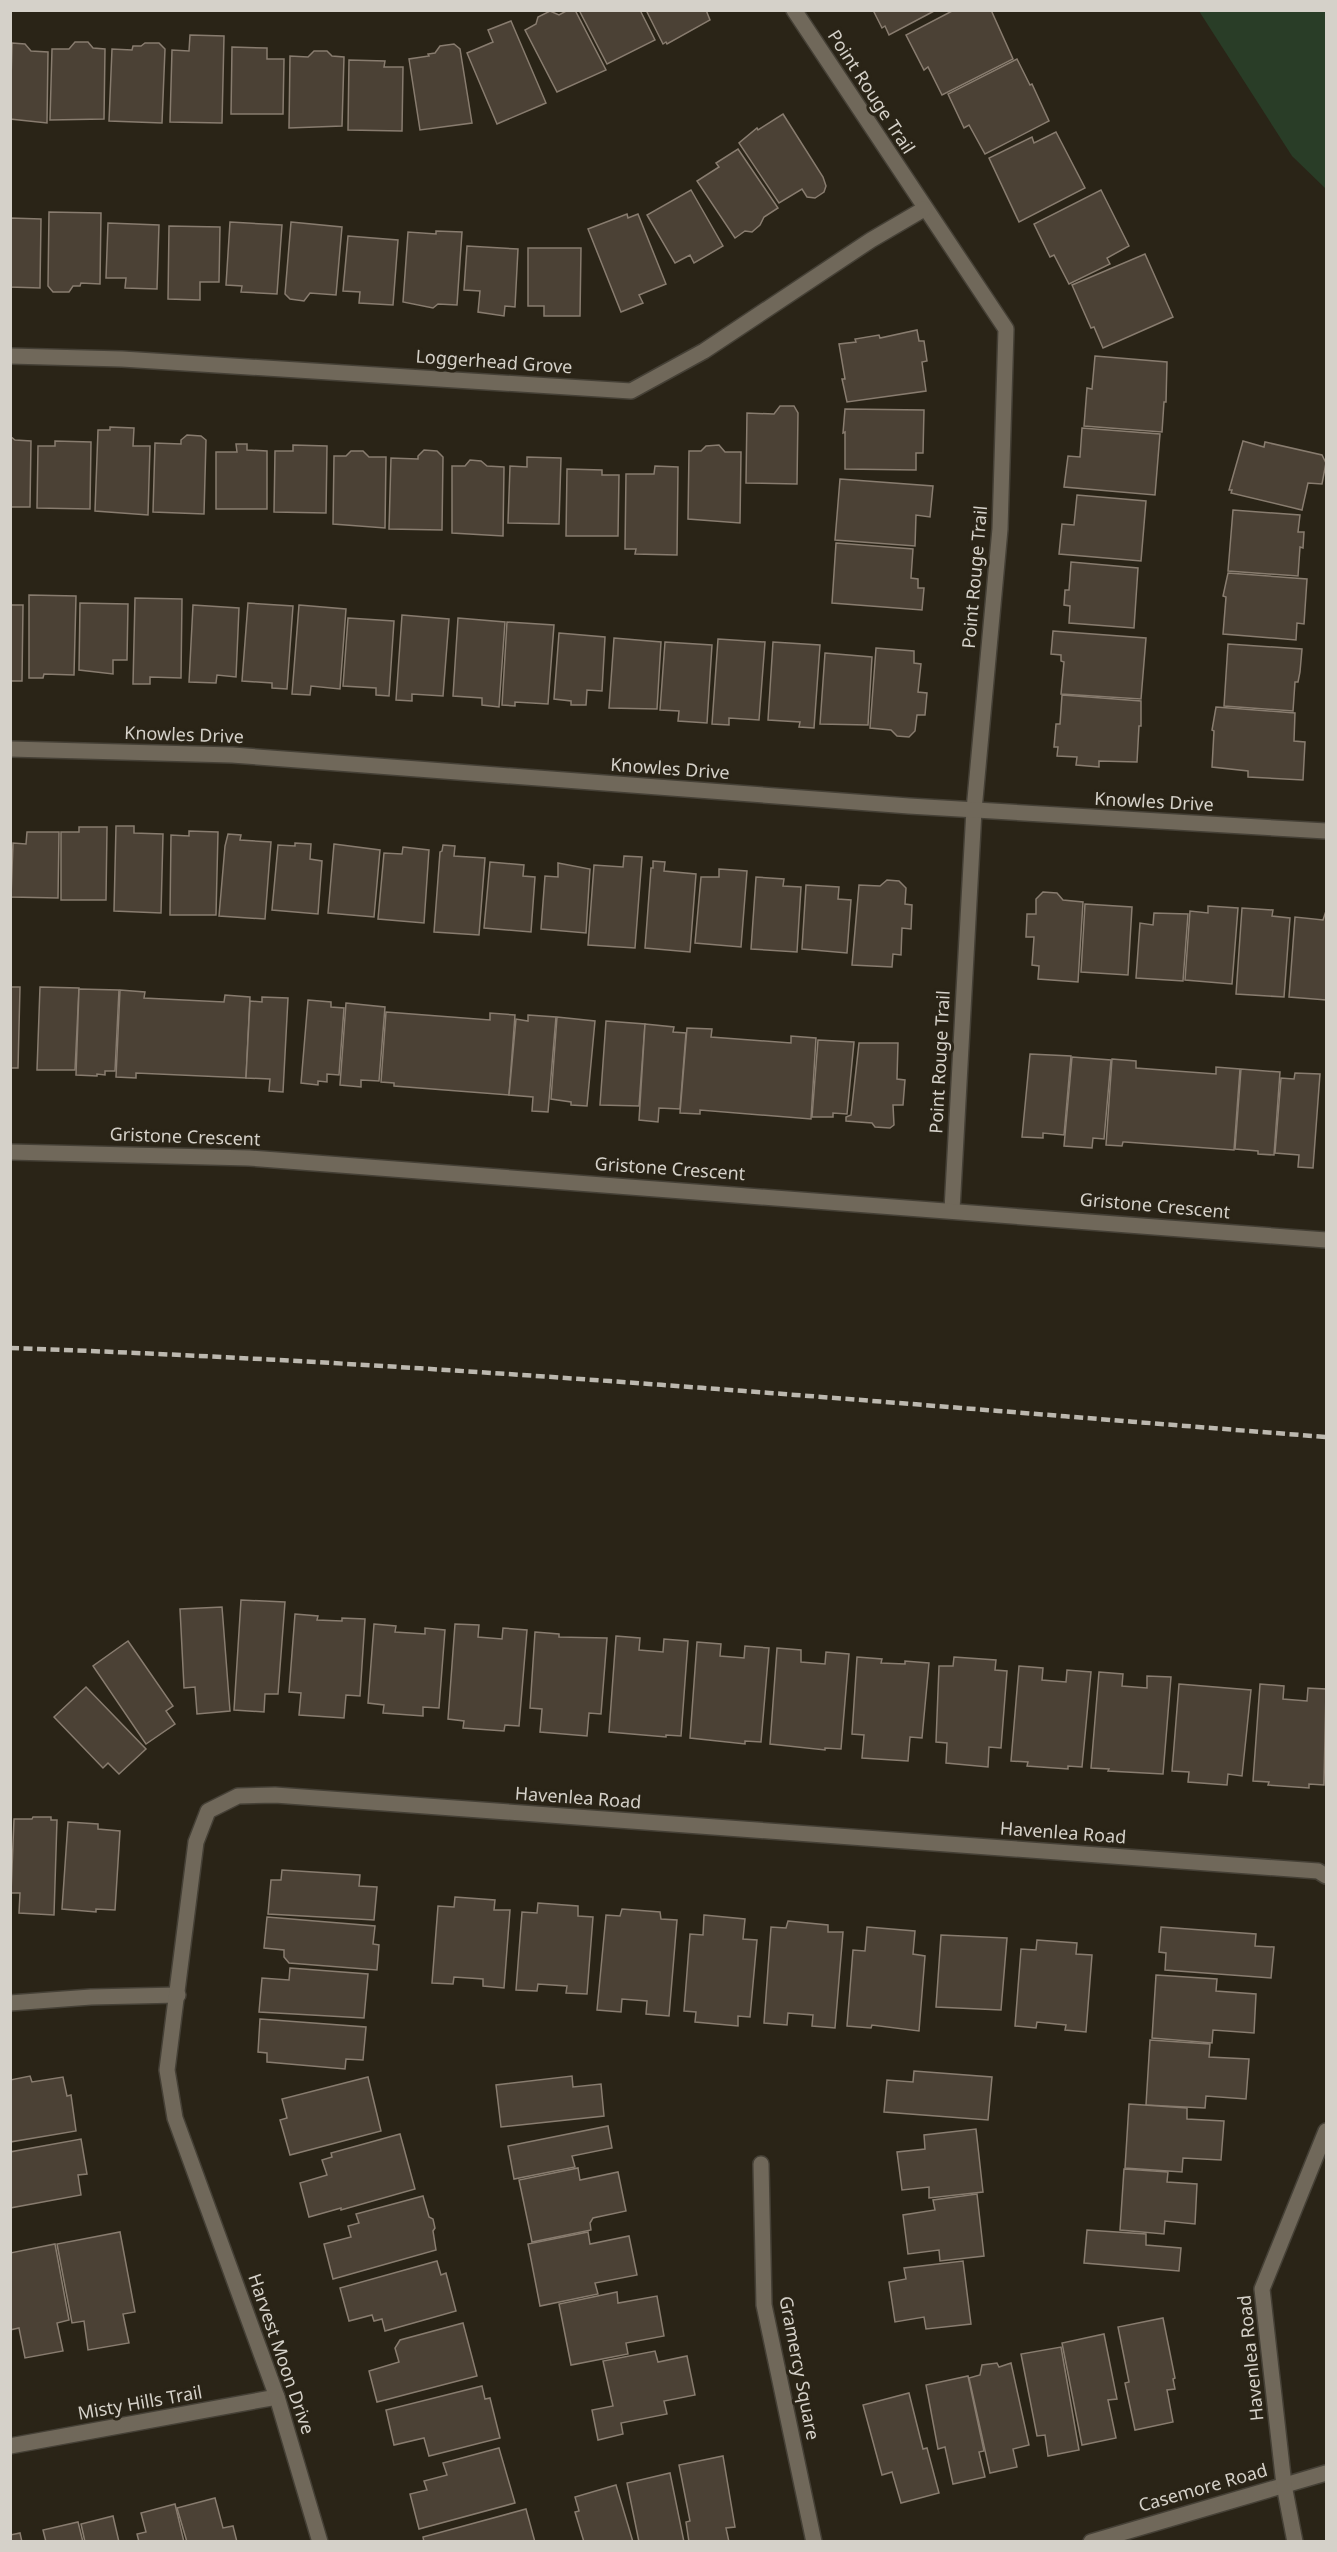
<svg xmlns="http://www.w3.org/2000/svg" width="1337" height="2552" viewBox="0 0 1337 2552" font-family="'Noto Sans',sans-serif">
<rect width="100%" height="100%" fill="#2a2417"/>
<polygon fill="#293d27" points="1199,11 1326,11 1326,189 1292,156"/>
<g fill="#4b4135" stroke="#887c6f" stroke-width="1.5">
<polygon points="568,10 575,10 606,70 557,92 525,30 536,24 538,17 550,11 559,15"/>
<polygon points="640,10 655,40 607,64 579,10"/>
<polygon points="646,10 706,10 710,20 667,44 666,42 663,44"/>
<polygon points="873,10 936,10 889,35 885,26 882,28"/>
<polygon points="954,10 991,10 1013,59 942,95 928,67 924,70 906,35"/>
<polygon points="511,21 546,103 497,124 467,53 493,42 488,30"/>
<polygon points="190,35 224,36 222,123 170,122 172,50 189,51"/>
<polygon points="75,42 88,42 93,48 105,49 104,119 50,120 52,49 69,49"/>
<polygon points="12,43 25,44 31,51 48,52 47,123 10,119"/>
<polygon points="145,43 159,43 165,49 162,123 109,121 112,49 132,50 133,46 141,46"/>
<polygon points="454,44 460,49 472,123 420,130 409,59 429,56 428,54 435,53 440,46"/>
<polygon points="232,47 267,48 267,59 284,59 283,114 231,114"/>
<polygon points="314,51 327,51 332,56 344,57 342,126 289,128 290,56 308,57"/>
<polygon points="1017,59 1030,85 1032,84 1049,121 985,154 969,125 964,128 948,94"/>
<polygon points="349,60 385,61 384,67 403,67 402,131 348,130"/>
<polygon points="783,114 823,177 826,186 824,192 815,198 807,197 802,189 779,203 739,143 757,128 758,130"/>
<polygon points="1056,132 1085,188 1019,222 989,158 1032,137 1034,143"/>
<polygon points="738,149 778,208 764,217 760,225 752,232 745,231 735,238 697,181 719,167 716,163"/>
<polygon points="691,190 723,246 694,263 690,255 675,263 647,215"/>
<polygon points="1101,190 1129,246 1107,258 1110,264 1069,284 1054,255 1050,257 1034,224"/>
<polygon points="49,212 101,213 100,284 81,283 80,286 73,286 69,292 53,292 48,286"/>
<polygon points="627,214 628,218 638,214 666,284 639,295 643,303 621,312 588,229"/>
<polygon points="10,218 41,219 40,288 10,287"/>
<polygon points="230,222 282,225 277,294 241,292 242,286 226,285"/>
<polygon points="291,222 342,227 336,295 310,293 304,301 290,299 285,294"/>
<polygon points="108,223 159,225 157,289 125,288 126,278 106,278"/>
<polygon points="169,226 220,227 219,282 200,282 200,300 168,299"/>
<polygon points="436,231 462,232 457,305 438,304 433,308 403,302 408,232 436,234"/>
<polygon points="348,236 398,240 393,305 359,303 360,292 343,291"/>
<polygon points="467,246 518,249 515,307 505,306 504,316 478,312 480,291 464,290"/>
<polygon points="528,248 581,248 580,316 544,316 544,306 528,306"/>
<polygon points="1145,254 1173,317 1103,348 1094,327 1091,328 1072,285"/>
<polygon points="917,330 919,341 924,341 927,361 922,362 926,391 847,402 842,379 845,379 839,344 856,342 855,339 879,335 880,338"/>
<polygon points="1095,356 1167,362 1166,402 1164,402 1162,432 1084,426 1087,388 1092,389"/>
<polygon points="780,406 794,406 798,413 797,484 746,483 747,413 774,414"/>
<polygon points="845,409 924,410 923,453 916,453 916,470 845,469 845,432 843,433"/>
<polygon points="110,427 134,428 133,446 150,446 148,515 95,511 98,430 110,430"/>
<polygon points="1082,428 1160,434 1155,495 1064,487 1068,456 1080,457"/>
<polygon points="187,435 201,436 206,440 204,514 153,512 155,443 181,444 181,440"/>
<polygon points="10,436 15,440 31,441 30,507 10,507"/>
<polygon points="55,441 91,442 90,509 37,508 38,446 55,446"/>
<polygon points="1243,441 1264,447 1265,442 1322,455 1326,463 1322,484 1308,483 1302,510 1231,493 1232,490 1229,490"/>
<polygon points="236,444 247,444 247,450 267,451 267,509 216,509 216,452 237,452"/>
<polygon points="293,445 327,446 326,513 274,512 275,451 293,451"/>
<polygon points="719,445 725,452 741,452 740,523 688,519 689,451 701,451 706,446"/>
<polygon points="424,450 437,451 443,457 442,530 389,529 391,458 418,459 418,456"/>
<polygon points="351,451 363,451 369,457 386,457 385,528 333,524 334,456 346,456"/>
<polygon points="527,457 561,458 559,524 508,523 510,466 527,467"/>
<polygon points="470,460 481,461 487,466 504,467 503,536 452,533 452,466 465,466"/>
<polygon points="655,466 678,467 677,555 635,554 636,549 625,549 626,474 654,474"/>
<polygon points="567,469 602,470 602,475 619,475 618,536 566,536"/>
<polygon points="840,479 933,486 930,517 916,515 915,546 835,540"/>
<polygon points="1077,495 1146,501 1141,561 1059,554 1062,524 1074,525"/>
<polygon points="1233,510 1300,515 1298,532 1304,532 1303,548 1300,547 1298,576 1228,571"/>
<polygon points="836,543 913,549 911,578 918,579 918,588 924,588 922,610 832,603"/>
<polygon points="1071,562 1138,568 1134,628 1069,623 1070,606 1064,605 1065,590 1069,590"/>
<polygon points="1228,573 1307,579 1304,624 1297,623 1296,640 1223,634 1226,597 1223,596"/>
<polygon points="29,595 76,596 74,675 44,674 43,678 29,678"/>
<polygon points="135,598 182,599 181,678 150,677 150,684 133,684"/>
<polygon points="80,603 128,604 127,660 113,660 113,674 79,670"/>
<polygon points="248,603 293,606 287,689 272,688 272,683 242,681"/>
<polygon points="10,605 23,605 22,681 10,681"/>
<polygon points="193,605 239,608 236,677 217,675 216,683 189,682"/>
<polygon points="299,605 346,609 340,689 311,686 310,695 292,694"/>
<polygon points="402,615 449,619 443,696 412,694 412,701 396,700"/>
<polygon points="348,618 394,621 389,696 376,695 376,688 343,686"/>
<polygon points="458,618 505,622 499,707 482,705 482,698 453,696"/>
<polygon points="507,622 554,625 548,704 515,702 515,706 502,705"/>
<polygon points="1053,631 1146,638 1141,699 1061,694 1064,662 1061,661 1061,655 1051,654"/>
<polygon points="559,633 605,637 602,691 587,690 586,705 571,705 571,701 554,699"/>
<polygon points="614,638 661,642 657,709 609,708"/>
<polygon points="718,639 765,642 759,720 729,718 729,725 712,724"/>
<polygon points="665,642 712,645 707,723 678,721 679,711 660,710"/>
<polygon points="773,642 820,645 814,728 799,727 800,722 768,720"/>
<polygon points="1228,644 1302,649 1300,672 1298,682 1295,682 1293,711 1224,706"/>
<polygon points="876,648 914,651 914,663 921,664 918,692 927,693 925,715 917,715 915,731 909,737 897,736 891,730 870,728"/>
<polygon points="825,653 872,657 868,725 820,724"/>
<polygon points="1062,695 1141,701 1141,726 1139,726 1137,762 1099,761 1099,767 1076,765 1077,757 1057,756 1058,747 1054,747 1056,724 1060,724"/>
<polygon points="1216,707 1295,713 1294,741 1305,742 1303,780 1248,777 1248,771 1212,767 1214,731 1212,730"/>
<polygon points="116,826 134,826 134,833 163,834 161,913 114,911"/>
<polygon points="79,827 107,827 106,900 61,900 61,832 79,832"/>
<polygon points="189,831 218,832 216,915 170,915 171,835 189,836"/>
<polygon points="27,832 59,832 58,898 11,897 13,843 26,844"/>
<polygon points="228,834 241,835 240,840 271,842 265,919 219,916 225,846"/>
<polygon points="295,843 311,844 310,859 322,861 318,914 272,910 278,845 295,846"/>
<polygon points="334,844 380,850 374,917 328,913"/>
<polygon points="443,845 455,846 454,856 485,858 479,935 434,932 440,852 442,851"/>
<polygon points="403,847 429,850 424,923 378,919 384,853 402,854"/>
<polygon points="624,856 642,857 635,948 588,945 594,865 623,867"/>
<polygon points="653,861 665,862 664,871 696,874 690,952 645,948 651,868 653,868"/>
<polygon points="490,862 524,865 523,876 535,877 531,932 484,928"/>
<polygon points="558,863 590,869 586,933 541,929 545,876 558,877"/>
<polygon points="719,869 747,871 741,947 695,943 701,877 719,877"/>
<polygon points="756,877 784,879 783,886 801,887 797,952 751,949"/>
<polygon points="887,880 899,881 906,888 905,904 912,905 911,929 902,928 901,955 893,954 892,967 852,965 859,885 880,886"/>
<polygon points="806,885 839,887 838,899 851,900 847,953 802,949"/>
<polygon points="1043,892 1057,893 1063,900 1083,902 1078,982 1038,979 1039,966 1032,965 1034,937 1026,937 1027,914 1036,914 1036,899"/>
<polygon points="1085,904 1132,907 1128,975 1081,972"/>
<polygon points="1208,906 1238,908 1232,984 1185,980 1190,911 1208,913"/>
<polygon points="1242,908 1273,910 1272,916 1290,918 1284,997 1236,994"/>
<polygon points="1326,911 1326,1000 1289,997 1295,917 1323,920"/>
<polygon points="1154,913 1188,914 1183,981 1136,978 1140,923 1153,925"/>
<polygon points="10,987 20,987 18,1068 10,1068"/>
<polygon points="40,987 79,988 75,1070 37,1070"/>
<polygon points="79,989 119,990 115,1071 105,1071 105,1075 97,1074 97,1076 76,1075"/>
<polygon points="120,990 145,992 144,998 224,1002 225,995 250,997 246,1078 136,1073 136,1078 116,1077"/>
<polygon points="262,997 288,998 283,1092 269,1091 270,1079 246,1078 250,1001 262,1002"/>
<polygon points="308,1000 331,1002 331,1007 344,1008 339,1075 327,1074 327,1082 318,1081 318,1085 301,1083"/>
<polygon points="346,1003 385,1007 379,1081 361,1080 361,1087 340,1085"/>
<polygon points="386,1012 490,1020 490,1013 515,1015 509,1095 394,1086 394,1083 381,1082"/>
<polygon points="528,1015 556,1017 548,1112 532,1111 533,1097 509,1095 516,1019 528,1021"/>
<polygon points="557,1017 595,1021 587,1106 571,1105 571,1102 551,1099"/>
<polygon points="606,1021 645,1024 639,1106 600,1105"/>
<polygon points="645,1024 674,1027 673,1032 686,1033 680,1109 659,1108 658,1122 639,1120"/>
<polygon points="687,1028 712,1029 711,1037 791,1043 791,1036 816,1038 811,1119 700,1110 700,1114 680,1113"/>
<polygon points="818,1040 854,1042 847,1114 833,1113 833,1117 812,1117"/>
<polygon points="859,1043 898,1043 897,1079 905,1080 903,1105 893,1105 894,1125 890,1128 875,1127 872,1123 846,1121 846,1117 851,1115"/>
<polygon points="1030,1054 1071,1056 1064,1135 1043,1133 1043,1138 1022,1137"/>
<polygon points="1072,1057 1111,1060 1104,1139 1093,1138 1092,1148 1064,1146"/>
<polygon points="1112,1059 1136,1061 1136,1068 1216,1074 1216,1067 1240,1069 1234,1150 1125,1142 1123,1142 1122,1146 1106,1145"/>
<polygon points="1241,1069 1280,1072 1274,1155 1258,1154 1258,1151 1235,1149"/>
<polygon points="1295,1073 1320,1074 1313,1168 1298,1167 1299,1155 1275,1153 1281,1078 1294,1079"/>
<polygon points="241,1600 285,1602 278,1694 265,1694 264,1712 234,1710"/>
<polygon points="222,1607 230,1711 197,1714 195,1687 184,1688 180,1609"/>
<polygon points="295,1614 318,1616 317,1620 342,1621 342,1618 365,1619 360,1696 346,1695 344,1718 299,1715 301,1693 289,1692"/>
<polygon points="374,1624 396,1626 395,1632 425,1634 425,1628 445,1630 439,1708 423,1707 423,1716 383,1713 384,1705 368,1703"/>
<polygon points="455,1624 479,1625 478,1637 502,1639 503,1628 527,1630 519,1726 505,1725 504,1731 463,1728 464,1721 448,1719"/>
<polygon points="535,1632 559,1634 559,1637 607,1638 601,1714 589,1713 587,1736 540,1732 542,1709 530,1708"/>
<polygon points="616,1636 640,1638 639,1650 663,1652 664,1639 688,1641 681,1736 666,1735 666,1737 609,1732"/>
<polygon points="128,1641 173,1706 166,1711 175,1724 146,1744 93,1666"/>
<polygon points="697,1642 721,1644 720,1656 744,1658 745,1646 769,1648 761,1742 745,1741 745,1744 690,1738"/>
<polygon points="777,1648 801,1650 801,1662 825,1664 826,1652 849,1654 841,1749 825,1748 825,1750 770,1744"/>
<polygon points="857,1657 882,1659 881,1663 905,1664 905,1661 929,1663 922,1738 910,1737 908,1761 862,1758 864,1735 852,1734"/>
<polygon points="954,1657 996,1660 995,1670 1007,1671 1001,1748 989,1747 988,1767 946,1763 947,1743 936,1742 939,1666 953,1666"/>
<polygon points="1019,1666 1043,1668 1042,1680 1066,1682 1067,1670 1091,1672 1082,1767 1068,1766 1068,1769 1027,1766 1028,1762 1011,1761"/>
<polygon points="1099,1672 1123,1674 1122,1686 1147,1688 1147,1676 1171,1677 1163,1774 1108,1771 1109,1769 1091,1768"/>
<polygon points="1179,1684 1251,1690 1242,1776 1228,1774 1227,1785 1188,1782 1189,1772 1172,1771"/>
<polygon points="1260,1684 1284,1686 1283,1699 1307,1701 1308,1688 1326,1689 1324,1785 1309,1784 1309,1788 1268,1785 1269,1782 1253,1781"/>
<polygon points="86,1687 146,1749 119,1774 108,1763 103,1768 54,1717"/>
<polygon points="33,1817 51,1817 51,1820 57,1820 54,1915 19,1913 20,1893 11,1893 14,1819 32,1819"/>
<polygon points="68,1822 98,1824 98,1829 120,1831 115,1910 96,1909 96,1912 62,1909"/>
<polygon points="282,1870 360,1875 359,1886 377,1887 374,1920 268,1914 271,1880 281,1880"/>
<polygon points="455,1897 495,1900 494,1910 510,1910 504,1988 483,1986 483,1979 454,1977 453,1984 432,1983 438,1906 454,1907"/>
<polygon points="538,1903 578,1906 578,1916 593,1917 587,1994 566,1993 567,1986 538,1984 537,1991 516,1990 522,1912 537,1913"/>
<polygon points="622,1909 660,1912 661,1919 677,1920 669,2016 646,2014 647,2001 622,1999 621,2012 597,2010 606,1915 620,1916"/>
<polygon points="704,1915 745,1919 743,1939 757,1940 750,2017 738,2016 738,2026 695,2022 696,2012 684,2011 690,1934 703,1935"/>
<polygon points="267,1917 375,1926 373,1944 379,1945 377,1970 289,1963 284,1957 284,1950 264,1948"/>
<polygon points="788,1921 828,1925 828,1932 843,1932 835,2028 812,2026 813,2015 788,2013 787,2025 764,2023 771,1927 786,1928"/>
<polygon points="867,1927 915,1931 913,1954 925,1956 919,2031 872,2025 871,2028 847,2026 853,1950 865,1951"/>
<polygon points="1161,1927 1256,1934 1255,1946 1274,1947 1271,1978 1165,1970 1166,1953 1159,1952"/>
<polygon points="941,1935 1007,1938 1001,2010 936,2007"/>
<polygon points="1037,1940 1077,1943 1076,1954 1092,1955 1086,2032 1065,2030 1066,2025 1037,2022 1036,2028 1015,2026 1021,1949 1036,1950"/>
<polygon points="290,1968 368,1974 364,2018 259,2012 262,1978 289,1980"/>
<polygon points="1156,1975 1217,1979 1216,1991 1256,1994 1254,2033 1213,2030 1212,2043 1152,2038"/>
<polygon points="260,2019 366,2027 363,2060 346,2059 345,2069 267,2062 267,2053 258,2052"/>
<polygon points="1150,2040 1210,2044 1209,2057 1249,2059 1246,2099 1206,2096 1205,2108 1146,2105"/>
<polygon points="914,2071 992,2077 988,2120 884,2112 887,2080 913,2082"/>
<polygon points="30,2076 32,2082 63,2077 67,2096 71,2095 76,2131 10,2142 10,2080"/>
<polygon points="572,2076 573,2087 601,2084 604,2116 501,2127 496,2085"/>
<polygon points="368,2077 381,2131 290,2155 280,2120 287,2118 282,2099"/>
<polygon points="1129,2104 1187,2108 1187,2119 1224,2121 1221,2160 1183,2158 1182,2172 1125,2168"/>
<polygon points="608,2126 612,2148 572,2156 575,2167 514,2179 508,2146"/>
<polygon points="976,2129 983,2192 929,2198 929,2187 902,2190 897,2152 925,2149 924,2135"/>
<polygon points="400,2134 415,2189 341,2210 341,2208 309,2217 300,2183 327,2175 322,2160 332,2157 331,2153"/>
<polygon points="81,2139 87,2174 78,2175 81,2195 10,2208 10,2152"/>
<polygon points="578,2168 580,2180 618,2172 626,2211 593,2218 590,2223 591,2230 532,2242 519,2180"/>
<polygon points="1124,2169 1168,2172 1167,2182 1197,2184 1195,2224 1165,2221 1164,2234 1120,2230"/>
<polygon points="977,2194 984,2256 940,2261 939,2250 908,2254 903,2215 935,2210 933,2200"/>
<polygon points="423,2196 429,2217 433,2219 435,2228 433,2231 436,2250 333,2279 324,2244 351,2237 348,2226 359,2223 356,2214"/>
<polygon points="1087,2230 1146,2234 1146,2245 1181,2248 1179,2271 1084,2263"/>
<polygon points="120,2232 135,2312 123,2314 129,2343 88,2350 84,2321 72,2323 57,2244"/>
<polygon points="588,2232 590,2244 629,2236 637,2275 595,2283 598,2294 540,2306 528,2244"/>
<polygon points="55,2244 69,2320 57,2323 63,2351 25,2358 19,2328 10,2330 10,2253"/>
<polygon points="437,2261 441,2275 446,2273 456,2311 385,2331 382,2319 374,2321 372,2315 349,2321 340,2288"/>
<polygon points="963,2261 971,2324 926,2329 924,2317 895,2322 889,2282 906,2279 904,2268"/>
<polygon points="617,2292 618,2303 657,2296 664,2336 626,2343 628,2354 571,2365 559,2304"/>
<polygon points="1163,2318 1175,2378 1173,2379 1175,2389 1167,2390 1173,2422 1135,2430 1125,2383 1129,2382 1118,2327"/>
<polygon points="463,2323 477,2376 377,2402 369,2371 399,2362 395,2348 400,2340"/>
<polygon points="1104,2334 1117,2399 1108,2400 1116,2438 1082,2445 1062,2343"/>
<polygon points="1061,2347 1079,2450 1048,2456 1045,2435 1037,2436 1021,2354"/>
<polygon points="655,2351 658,2362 687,2356 695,2395 664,2401 667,2414 621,2423 623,2434 598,2440 592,2410 613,2406 603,2361"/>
<polygon points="997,2363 999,2367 1011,2363 1029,2445 1013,2449 1017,2467 990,2473 969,2378 980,2375 982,2365"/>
<polygon points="968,2376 984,2451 979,2452 985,2477 953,2484 945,2447 938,2449 926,2385"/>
<polygon points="482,2386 485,2399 490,2398 500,2438 429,2456 424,2438 394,2445 386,2410"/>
<polygon points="909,2393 923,2449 927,2448 939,2493 901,2503 892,2472 882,2475 863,2405"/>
<polygon points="499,2448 515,2503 419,2529 410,2494 427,2490 424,2481 447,2475 443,2463"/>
<polygon points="723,2456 735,2527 726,2528 729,2542 689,2542 686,2522 690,2521 679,2465"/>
<polygon points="670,2473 684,2542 639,2542 627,2483"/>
<polygon points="616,2485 633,2542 584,2542 575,2512 579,2511 575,2497"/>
<polygon points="215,2498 223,2528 233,2526 237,2542 187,2542 177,2508"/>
<polygon points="175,2504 184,2542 139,2542 137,2534 146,2532 141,2513"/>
<polygon points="526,2509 535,2542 424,2542 423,2537"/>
<polygon points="113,2516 119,2542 85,2542 81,2524"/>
<polygon points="78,2522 83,2542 46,2542 43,2530"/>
<polygon points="20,2533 22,2542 10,2542 10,2535"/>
</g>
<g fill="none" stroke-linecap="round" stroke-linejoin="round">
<defs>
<g id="minor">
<polyline points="794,10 1006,329 1000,529 974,810 952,1210"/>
<polyline points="10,356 122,359 631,391 704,351 871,240 924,209"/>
<polyline points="10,749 232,755 909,806 1326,831"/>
<polyline points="10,1152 249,1158 1326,1240"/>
<polyline points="10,2003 91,1997 178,1995"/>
<polyline points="761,2164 764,2305 814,2542"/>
<polyline points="10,2446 277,2397"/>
<polyline points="320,2542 277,2397 175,2118 167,2070 196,1842 208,1811 238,1796 275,1795 1318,1871 1326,1876"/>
<polyline points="1091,2542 1326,2473"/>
<polyline points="1295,2542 1284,2485 1262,2289 1326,2131"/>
</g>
</defs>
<use href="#minor" stroke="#454036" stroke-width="18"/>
<use href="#minor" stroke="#70685a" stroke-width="15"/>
<path stroke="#bcb8af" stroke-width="4.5" stroke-dasharray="9 4.5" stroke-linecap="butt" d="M10 1348C450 1363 888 1403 1326 1437"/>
</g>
<g text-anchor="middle" stroke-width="6" stroke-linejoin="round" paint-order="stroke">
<g font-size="18" fill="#d5d1c9" stroke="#2a2417">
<text transform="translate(871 92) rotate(57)" y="6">Point Rouge Trail</text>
<text transform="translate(494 362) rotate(4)" y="6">Loggerhead Grove</text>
<text transform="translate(975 577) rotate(-85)" y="6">Point Rouge Trail</text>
<text transform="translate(184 735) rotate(2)" y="6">Knowles Drive</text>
<text transform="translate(670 769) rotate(4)" y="6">Knowles Drive</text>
<text transform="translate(1154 802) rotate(3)" y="6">Knowles Drive</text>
<text transform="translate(940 1062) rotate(-87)" y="6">Point Rouge Trail</text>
<text transform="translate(185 1137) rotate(2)" y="6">Gristone Crescent</text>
<text transform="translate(670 1169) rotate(4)" y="6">Gristone Crescent</text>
<text transform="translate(1155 1206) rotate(5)" y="6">Gristone Crescent</text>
<text transform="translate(578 1798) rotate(4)" y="6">Havenlea Road</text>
<text transform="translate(1063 1833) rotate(4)" y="6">Havenlea Road</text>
<text transform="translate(281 2354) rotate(71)" y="6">Harvest Moon Drive</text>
<text transform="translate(1251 2358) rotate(-96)" y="6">Havenlea Road</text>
<text transform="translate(799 2368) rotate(79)" y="6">Gramercy Square</text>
<text transform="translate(140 2403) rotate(-10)" y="6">Misty Hills Trail</text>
<text transform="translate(1203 2488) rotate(-16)" y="6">Casemore Road</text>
</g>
</g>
<rect width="1337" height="2552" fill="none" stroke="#d5d1c9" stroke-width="24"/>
</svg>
